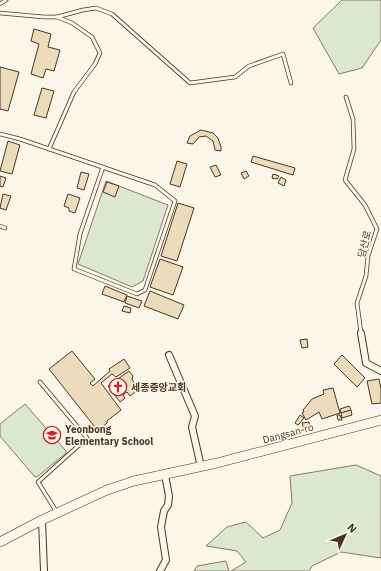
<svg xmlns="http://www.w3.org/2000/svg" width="381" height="571" viewBox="0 0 381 571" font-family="'IBM Plex Sans','Noto Sans KR',sans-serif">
<rect width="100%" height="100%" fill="#fbf6e9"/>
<g fill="#dce7d0" stroke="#887966">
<polygon points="342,0 381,0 381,40 362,68 339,74 313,28"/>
<polygon points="106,181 168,205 143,281 132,287 78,264"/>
<polygon points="25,404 66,451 66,453 37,477 34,476 0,436 0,424"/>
<polygon points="356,465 381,476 381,558 341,552 312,566 309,571 231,571 246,562 237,551 206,546 227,527 246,522 263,538 280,530 292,503 290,476"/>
<polygon points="226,561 229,571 194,571 197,566"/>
</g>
<g fill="#ecdcbc" stroke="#4a3520">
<polygon points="34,29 51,34 48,47 60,50 54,71 46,69 43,78 31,74 39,44 31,41"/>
<polygon points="0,67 19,72 8,111 0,109"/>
<polygon points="42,88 54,91 46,118 34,115"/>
<polygon points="201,130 213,133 218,138 221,147 221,151 215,150 213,141 206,136 199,137 193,144 187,143 190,136"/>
<polygon points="8,141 20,145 12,174 0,171"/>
<polygon points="253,156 295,168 293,175 251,162"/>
<polygon points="177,161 187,164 180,187 170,184"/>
<polygon points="216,165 221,175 215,177 210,167"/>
<polygon points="246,171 249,176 244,179 241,173"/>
<polygon points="81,172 89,174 84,190 77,188"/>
<polygon points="273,174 279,176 277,179 272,178"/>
<polygon points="0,176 6,178 3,187 0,186"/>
<polygon points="281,177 286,180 284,186 278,183"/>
<polygon points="107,182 119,186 115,197 103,192"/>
<polygon points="3,194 11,196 6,210 0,208"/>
<polygon points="68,194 80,198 75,213 69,211 69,208 64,206"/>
<polygon points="178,203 194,208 177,261 161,256"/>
<polygon points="160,259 183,267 173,295 150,287"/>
<polygon points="105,286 127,295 124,302 102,294"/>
<polygon points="150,291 184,305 178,319 144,306"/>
<polygon points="127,296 142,301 139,308 125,303"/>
<polygon points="124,306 131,308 130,313 122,311"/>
<polygon points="307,339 308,347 302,348 300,340"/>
<polygon points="72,351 95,379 90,383 93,386 110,371 109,369 124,359 130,368 116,377 112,374 101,383 121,410 107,421 107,423 98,431 49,369"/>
<polygon points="342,355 365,378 357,387 334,364"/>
<polygon points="129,371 133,376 132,379 138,390 130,396 127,392 123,395 125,398 120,402 108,386"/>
<polygon points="379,379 381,389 381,403 372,404 367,381"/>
<polygon points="333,388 340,413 322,419 319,412 306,420 302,413 304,412 303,410 312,399 324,394 323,390"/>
<polygon points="349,406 351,410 341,413 340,409"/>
<polygon points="351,410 352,415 342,418 341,413"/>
<polygon points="300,415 304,418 298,425 295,423"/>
<polygon points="337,415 340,415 342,420 338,420"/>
<polygon points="309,422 310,427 304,429 302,423"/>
</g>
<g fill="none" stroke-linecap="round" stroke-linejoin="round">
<defs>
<g id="service">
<polyline points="0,4 6,0"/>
<polyline points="0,13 44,17 57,17 83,10 96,8 112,14 190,83 235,77 249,66 283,54 291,83"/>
<polyline points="346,97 353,119 354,149 345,180 365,205 377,229 368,256 366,276 357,303 361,333"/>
<polyline points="0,134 20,139 155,185 175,201 145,290 137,294 74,269 80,234 103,167"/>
<polyline points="49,149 74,92 95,64 100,53 92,37 72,23 57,17"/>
<polyline points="0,226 5,228"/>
<polyline points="40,382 87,438 38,482 56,511"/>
</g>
<g id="minor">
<polyline points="361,333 366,363 381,371"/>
<polyline points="169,355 195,416 192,427 201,467"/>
<polyline points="42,520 44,571"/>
<polyline points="160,571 166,560 161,527 164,511 168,505 169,496 165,475"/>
</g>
<polyline id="secondary" points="0,542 42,520 107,490 134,481 217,463 381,420"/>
</defs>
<use href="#service" stroke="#4a3520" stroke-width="4.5"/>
<use href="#minor" stroke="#4a3520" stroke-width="8"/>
<use href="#secondary" stroke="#4a3520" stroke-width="10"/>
<use href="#service" stroke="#fbf6e9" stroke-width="3"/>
<use href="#minor" stroke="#fbf6e9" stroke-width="6"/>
<use href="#secondary" stroke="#fbf6e9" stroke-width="9"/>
</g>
<defs>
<symbol id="church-ring" viewBox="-11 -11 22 22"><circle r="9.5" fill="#fbf6e9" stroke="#c62828" stroke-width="1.5"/><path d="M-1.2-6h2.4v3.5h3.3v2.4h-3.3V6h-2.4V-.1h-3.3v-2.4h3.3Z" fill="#c62828"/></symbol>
<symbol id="school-ring" viewBox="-11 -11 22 22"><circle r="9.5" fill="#fbf6e9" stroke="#c62828" stroke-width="1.5"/><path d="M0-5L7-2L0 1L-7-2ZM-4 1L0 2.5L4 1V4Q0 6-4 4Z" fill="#c62828"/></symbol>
</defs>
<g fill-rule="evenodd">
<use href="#church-ring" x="108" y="377" width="20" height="20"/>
<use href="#school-ring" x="42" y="425" width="20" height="20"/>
</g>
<g text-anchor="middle" stroke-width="3" stroke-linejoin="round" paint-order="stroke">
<g font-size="10" fill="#4a3520" stroke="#fbf6e9">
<text transform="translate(364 244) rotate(-76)" y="4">당산로</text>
<text transform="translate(288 433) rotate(-15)" y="4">Dangsan-ro</text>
</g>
<g font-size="10" font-weight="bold" fill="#4a3520" stroke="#fbf6e9" text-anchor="start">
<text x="131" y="391">세종중앙교회</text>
<text x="65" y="433">Yeonbong<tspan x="65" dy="12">Elementary School</tspan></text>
</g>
</g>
<g transform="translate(345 535) rotate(46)" stroke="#fbf6e9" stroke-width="3" paint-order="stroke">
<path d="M0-3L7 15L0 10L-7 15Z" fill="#4a3520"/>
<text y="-6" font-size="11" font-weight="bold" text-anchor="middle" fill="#4a3520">N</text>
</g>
</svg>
